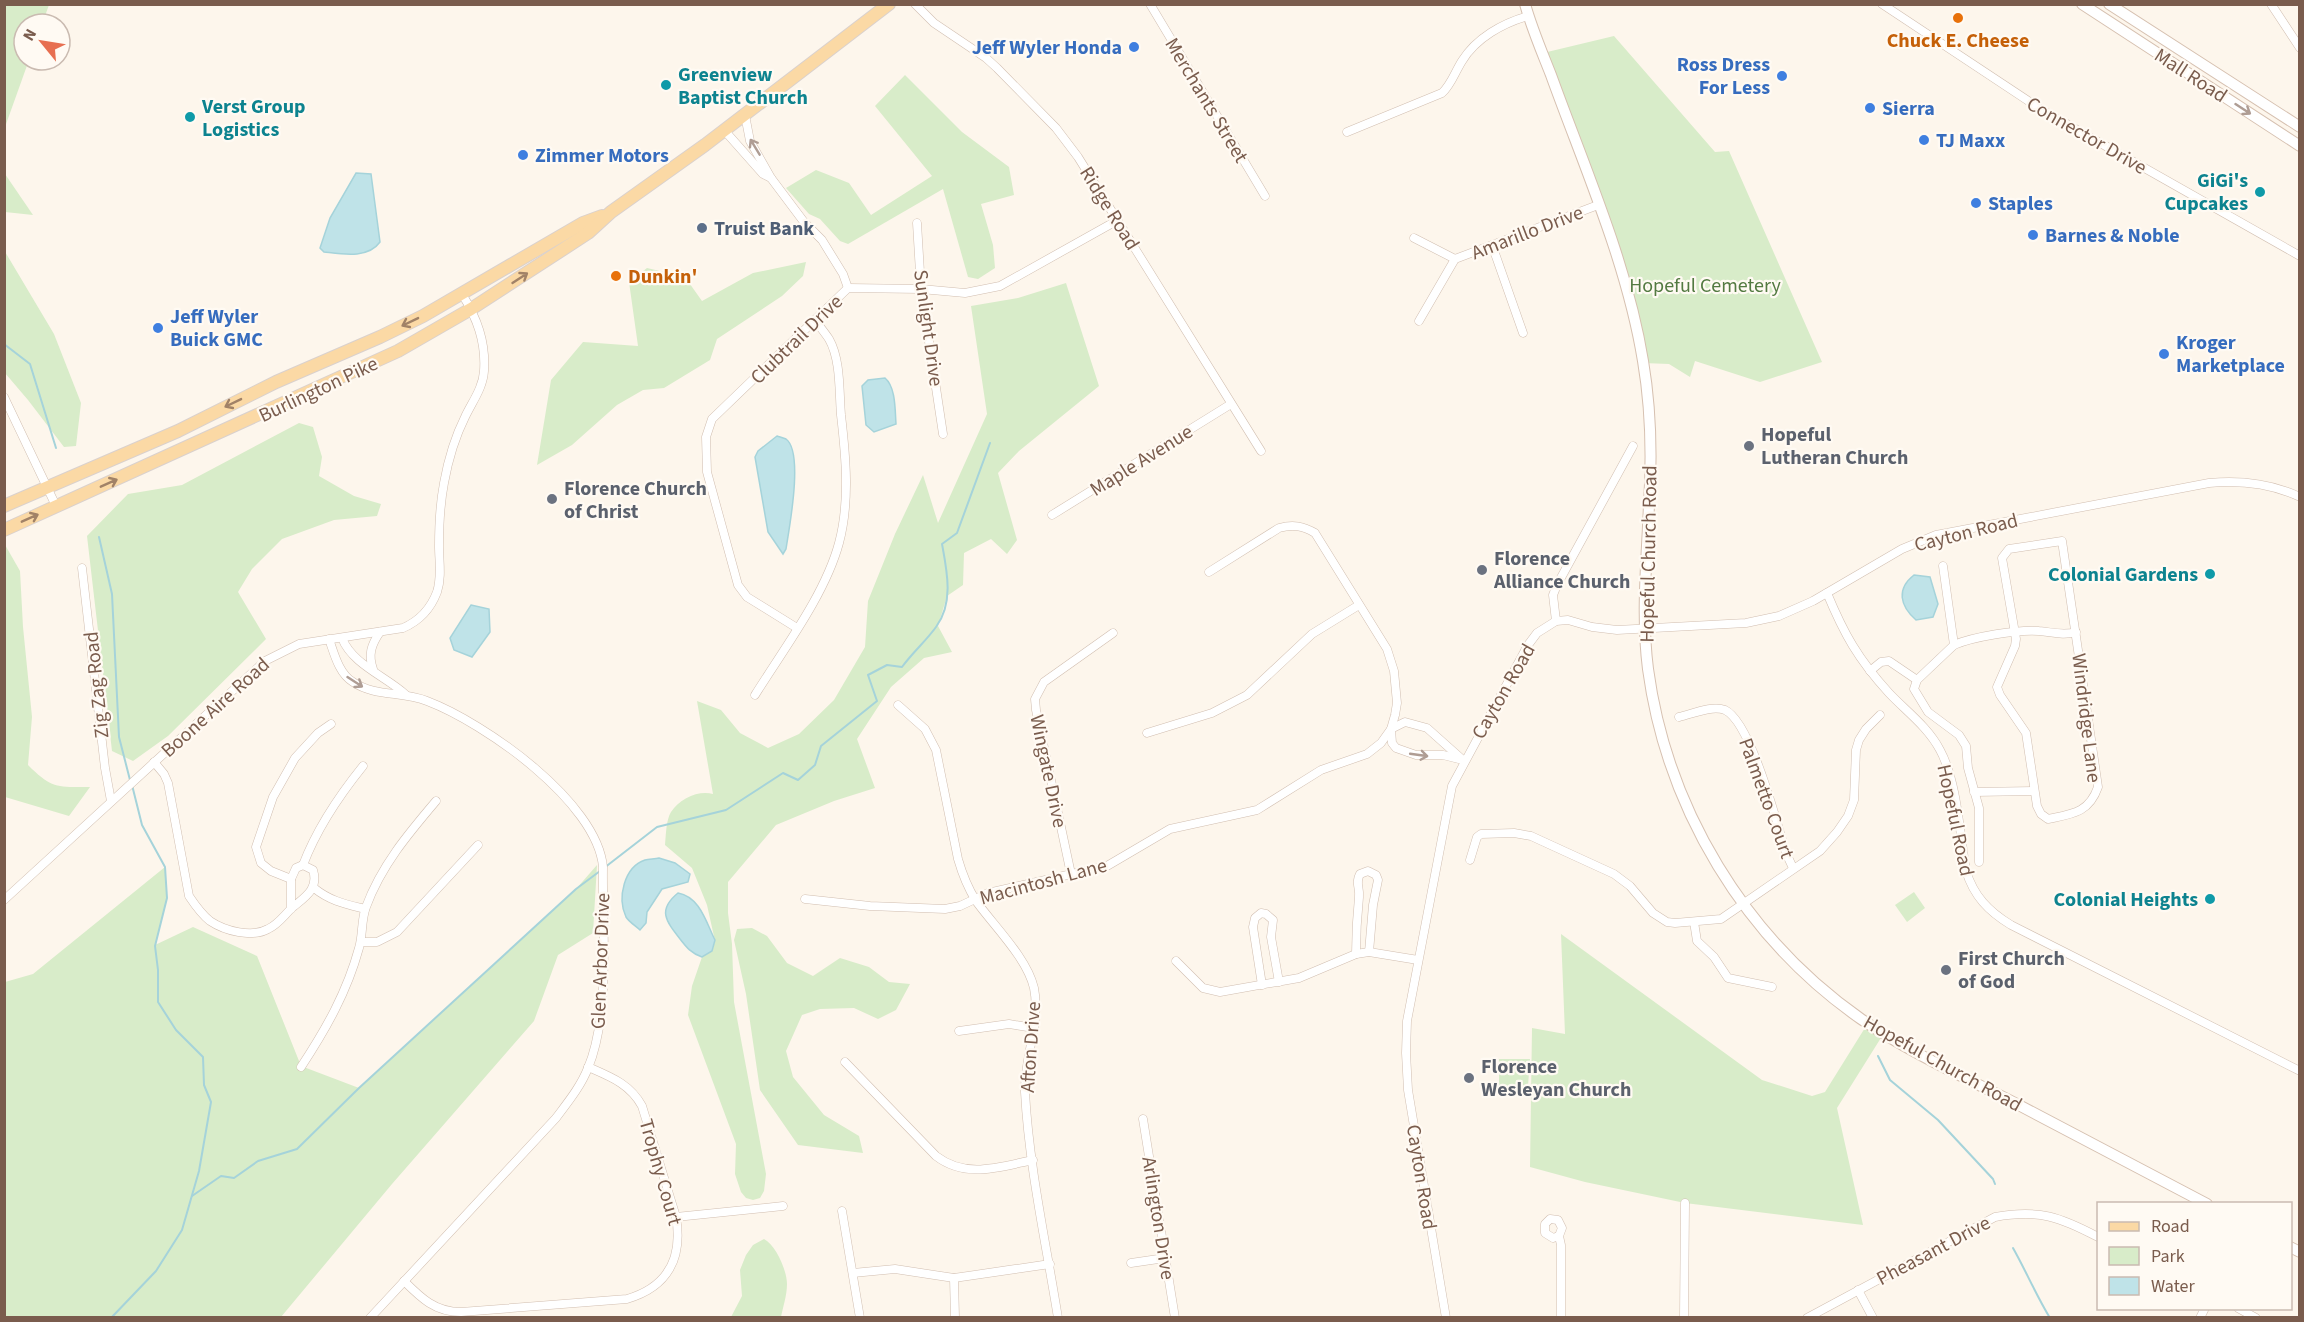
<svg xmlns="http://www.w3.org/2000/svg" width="2304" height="1322" viewBox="0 0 2304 1322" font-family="'Source Sans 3',sans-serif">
<rect width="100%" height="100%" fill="#fdf6ec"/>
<g fill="#d8ecc9">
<polygon points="5,4 49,5 42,24 24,24 24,60 29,60 5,127"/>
<polygon points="1614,36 1715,152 1729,151 1822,362 1760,382 1695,361 1690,377 1669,364 1643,363 1634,318 1543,53"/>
<polygon points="905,75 962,132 1009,167 1014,195 981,204 993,245 995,268 978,279 968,277 943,189 848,244 840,241 820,219 809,214 786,188 816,170 849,183 871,215 932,176 875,106"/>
<polygon points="5,174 33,215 5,212"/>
<polygon points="4,250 54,334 81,403 76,446 64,447 28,400 5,373"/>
<polygon points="806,262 803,276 782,296 717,339 710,360 664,388 643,390 617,405 572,445 537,465 551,380 583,342 638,346 629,282 647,268 685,277 702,301 753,273"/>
<path d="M1066 283 1099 386 1019 451 998 473 1017 540 1007 554 991 539 964 553 963 585 947 596 938 626 952 652 924 658 891 687 857 739 875 788 834 801 776 825 728 882V913L732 944 734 1002 766 1174 764 1191 760 1198 753 1200 746 1198 741 1192 735 1174 736 1144 688 1015 692 986 702 957 712 951 715 941 707 905 692 868 665 845C666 835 666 820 671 812 680 798 699 790 713 794L697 701 721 710 740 733 768 748 799 734 834 700 865 647 868 601 895 534 923 475 938 523 987 414 971 306 1018 298Z"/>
<polygon points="299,423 313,427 322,457 319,476 354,496 381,504 377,516 334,520 282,539 252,569 238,592 266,639 168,736 133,761 112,751 87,536 128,494 182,485"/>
<path d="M4 543 20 571 23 627 32 717 28 765C52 789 57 787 90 787L69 816 5 797Z"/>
<polygon points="597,865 593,933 558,955 534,1021 392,1184 281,1317 5,1317 5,982 33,974 165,867 167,898 155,945 193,927 257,956 301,1066 359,1088 576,889"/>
<polygon points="1914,892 1925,908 1907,922 1895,905"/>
<polygon points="752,928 767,936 787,963 813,976 840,958 869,967 889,982 910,984 896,1010 878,1019 854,1008 820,1009 802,1015 786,1051 793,1077 824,1115 859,1136 863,1153 798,1145 760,1090 746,994 734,940 737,929"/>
<polygon points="1561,934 1762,1080 1812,1096 1825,1092 1868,1023 1884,1033 1837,1108 1863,1225 1685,1203 1585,1182 1530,1167 1532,1028 1565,1034"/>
<polygon points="1499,1059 1530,1059 1528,1086 1519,1086 1518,1096 1499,1097"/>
<path d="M764 1239C776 1245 787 1271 787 1284 787 1295 783 1307 781 1317H731L742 1296 740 1270 746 1255 753 1245Z"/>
</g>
<g fill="#bfe3e8" stroke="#a5d3da" stroke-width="1.5">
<path d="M356 173 371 174 380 242C368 259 342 254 324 252L320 248 330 218Z"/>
<path d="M885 378C896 387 895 411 896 424L874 432 866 425 862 386 868 380Z"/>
<path d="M777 436C780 437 784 438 786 439 804 452 789 529 786 549L783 554 768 532 755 457 758 451Z"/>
<path d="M1914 575 1930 577 1938 604 1933 617 1916 620C1900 606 1896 589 1914 575Z"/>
<polygon points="471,605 489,609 490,632 472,657 454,650 450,638"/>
<path d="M659 858 675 863 690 874 688 882 662 889 647 912 646 923 640 930C636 926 629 922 626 917 617 898 624 867 645 860 649 859 655 859 659 858Z"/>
<path d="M678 893C700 897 706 922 715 940L712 951 702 957C691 953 687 948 680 939 666 921 657 910 678 893Z"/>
</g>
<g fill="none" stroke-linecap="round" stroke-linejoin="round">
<g stroke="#a5d3da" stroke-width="2">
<polyline points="4,344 30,364 56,448"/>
<polyline points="99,537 112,594 119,737 130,780"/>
<path d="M604 868 657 827 726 810 783 773 798 780 815 765 821 746 877 701 868 675 887 665 902 667C913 652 926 641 936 627 954 603 947 571 942 544L957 533 990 443"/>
<polyline points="1878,1056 1890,1080 1938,1120 1993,1179 1995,1184"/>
<polyline points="192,1196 221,1176 234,1178 258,1161 297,1149 359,1088 576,889 600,871"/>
<path d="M2013 1248C2026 1271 2036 1295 2050 1318"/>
<polyline points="111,1318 156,1271 182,1230 199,1171 211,1102 204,1085 203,1057 176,1030 158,1002 158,970 155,946 167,898 165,867 142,825 132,785"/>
</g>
<defs>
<g id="minor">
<polyline points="915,4 934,23 986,58 997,68 1056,128 1078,157 1261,451"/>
<polyline points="1150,4 1265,196"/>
<polyline points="1882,4 2042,110 2300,256"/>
<polyline points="2271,4 2300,48"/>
<polyline points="745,115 750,141 771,178 804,222 822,240 843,274 848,288"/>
<polyline points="724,130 763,174 771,178"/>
<path d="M1347 132 1442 93C1451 85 1455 72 1462 61 1476 38 1503 23 1528 16"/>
<polyline points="917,223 921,289 943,434"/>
<polyline points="1414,238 1455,259"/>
<polyline points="1492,245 1523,333"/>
<polyline points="1419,321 1455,259 1598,205"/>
<polyline points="4,397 56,506"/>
<polyline points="1052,515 1231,404"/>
<path d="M2062 541 2098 787C2089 813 2072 814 2048 819L2041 814 2037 806 2026 733 2000 695 1997 687 2015 646 2016 639 2002 558 2009 549Z"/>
<polyline points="1943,566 1954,645 1917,680 1914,689 1928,712 1959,735 1966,746 1968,768 1979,808 1979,862"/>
<polyline points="82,568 105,768 111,801"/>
<path d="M1209 572 1279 528C1293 524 1303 526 1315 533L1387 649 1394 671 1397 703 1395 715 1391 729 1392 743 1396 748 1416 755H1443L1463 760"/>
<path d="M1827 593C1844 634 1858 659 1889 693 1906 711 1928 727 1940 750 1957 781 1960 835 1966 871 1974 896 1988 911 2011 925L2300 1071"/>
<polyline points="1556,621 1553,595 1557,585 1633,446"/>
<polyline points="797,628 747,597 738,585 707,472 706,437 712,419 848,288 921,289 965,293 1000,286 1118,220"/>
<path d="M342 638C352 664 385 676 405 694"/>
<path d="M329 639C334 653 339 674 353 682 375 697 403 691 427 701 485 723 597 802 603 867 602 926 611 1013 588 1068 581 1086 568 1102 556 1118L370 1318"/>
<path d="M1954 645C1972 637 2019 629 2039 631 2052 632 2063 636 2076 632"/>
<path d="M373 669C368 655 371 645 380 632"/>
<polyline points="1870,671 1881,662 1889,661 1917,680"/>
<path d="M755 695C783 650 825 595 839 543 850 502 846 458 841 415 839 392 841 360 829 339 825 333 820 327 815 320"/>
<path d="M898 705 925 729 936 750 958 859C962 873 968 888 976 901 994 926 1027 958 1034 988 1041 1023 1024 1057 1025 1092 1029 1167 1046 1243 1058 1318"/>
<path d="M1679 717C1692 714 1712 705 1725 710 1751 722 1777 824 1786 853L1793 868"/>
<polyline points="1147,733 1212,713 1247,695 1312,634 1359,605"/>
<path d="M154 762 164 774 168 783 189 896C195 905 201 914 210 921 225 931 252 938 268 929 279 924 284 915 293 907 305 897 319 889 313 870L303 865 296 868 291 879V909"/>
<polyline points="1974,792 2034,791"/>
<polyline points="1470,860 1477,837 1481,834 1514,833 1531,836 1614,874 1630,886 1653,913 1667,922 1675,923 1721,919 1820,851 1837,832 1848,816 1854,800 1856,750 1859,740 1866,729 1880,715"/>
<path d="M303 865C317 828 338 797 363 766"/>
<polyline points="1071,874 1036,710 1035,699 1044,682 1113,633"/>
<polyline points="291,879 271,871 261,863 256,847 273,797 295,758 318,733 331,724"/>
<path d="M314 888C330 901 345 904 365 909"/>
<polyline points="805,899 870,906 945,909 960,906 988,893 1107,866 1170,829 1257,810 1321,770 1367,754 1381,743 1391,729 1405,722 1427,728 1464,761"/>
<path d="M4 900 265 661 299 644 403 628C419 621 431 608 437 592 442 577 439 561 439 546 439 525 440 504 444 483 448 461 455 437 465 417 472 402 483 388 484 371 486 342 477 318 462 294"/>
<polyline points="1694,922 1697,941 1714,957 1728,978 1772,987"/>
<polyline points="361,942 377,942 397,932 478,845"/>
<path d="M1356 954C1356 934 1357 916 1359 897 1360 887 1355 883 1360 874L1368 871 1376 875 1378 880 1373 905 1369 952"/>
<polyline points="1176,961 1203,988 1220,992 1299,978 1356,954 1369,952 1418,960"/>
<polyline points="1262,985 1253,927 1255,918 1261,913 1266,914 1273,920 1271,937 1279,982"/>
<polyline points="959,1031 1009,1024 1034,1028"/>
<path d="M845 1062 936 1156C966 1179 999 1167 1033 1160"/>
<path d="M301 1067C326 1029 347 992 359 948 363 935 361 920 366 907 381 866 408 834 436 801"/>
<polyline points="1143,1119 1175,1318"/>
<polyline points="842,1211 860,1318"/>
<polyline points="676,1217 783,1206"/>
<polyline points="1559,1236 1553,1238 1545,1233 1545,1224 1550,1219 1558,1220 1562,1228 1559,1236 1561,1245 1561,1318"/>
<polyline points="1131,1263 1165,1258"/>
<polyline points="853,1273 895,1269 954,1278 1050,1264"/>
<polyline points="954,1278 955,1318"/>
<path d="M404 1281C421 1298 435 1312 461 1312L627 1299C668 1287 683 1258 676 1217L642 1106C630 1084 611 1077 588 1067"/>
<polyline points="1858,1290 1873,1318"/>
<polyline points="2238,1308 2256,1318"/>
<path d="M1446 1318 1408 1090 1406 1053 1407 1021 1452 786 1528 645 1537 633 1556 621 1568 620 1592 627 1617 630 1746 623 1779 616 1813 601 1902 549 1936 535 2209 483C2241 480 2270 483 2300 497"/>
<polyline points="1684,1318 1685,1203"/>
<path d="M1807 1318 1995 1217C2039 1209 2060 1217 2098 1237"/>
<polyline points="2200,1318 2205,1308"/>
</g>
<g id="secondary">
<path d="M1525 4C1532 29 1542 52 1551 75 1585 169 1627 263 1643 361 1651 408 1652 457 1649 504 1647 559 1641 614 1648 669 1667 809 1745 938 1861 1019 1909 1052 1962 1076 2013 1102 2078 1136 2142 1170 2207 1204"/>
<polyline points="2082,4 2300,146"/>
<polyline points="2109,4 2300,127"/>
<polyline points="2290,1247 2300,1252"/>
</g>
<g id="primary">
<polyline points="4,506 178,431 276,382 380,337 423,316 583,223 602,216"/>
<polyline points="4,530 398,351 471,309 588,233 611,212 705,145 889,4"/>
</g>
</defs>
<use href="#minor" stroke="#d1beb0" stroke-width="9"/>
<use href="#secondary" stroke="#d6c0b0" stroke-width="12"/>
<use href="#primary" stroke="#dad1cd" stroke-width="14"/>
<use href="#minor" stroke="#fff" stroke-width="8"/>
<use href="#secondary" stroke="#fff" stroke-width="10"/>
<use href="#primary" stroke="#fbd9a5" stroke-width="12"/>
</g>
<defs><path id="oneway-shaft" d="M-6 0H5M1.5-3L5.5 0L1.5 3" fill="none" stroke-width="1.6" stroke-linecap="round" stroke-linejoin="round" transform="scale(1.5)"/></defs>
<g stroke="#af9d94">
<use href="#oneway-shaft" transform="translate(2243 109) rotate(33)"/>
<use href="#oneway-shaft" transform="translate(755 147) rotate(-121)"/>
<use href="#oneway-shaft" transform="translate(355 682) rotate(33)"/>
<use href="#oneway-shaft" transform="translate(1419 755) rotate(8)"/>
</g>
<g stroke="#a18267">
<use href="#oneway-shaft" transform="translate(520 278) rotate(-33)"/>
<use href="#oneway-shaft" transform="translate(410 322) rotate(154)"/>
<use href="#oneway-shaft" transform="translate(233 403) rotate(154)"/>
<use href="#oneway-shaft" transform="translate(109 483) rotate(-24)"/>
<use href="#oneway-shaft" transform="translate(30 518) rotate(-24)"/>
</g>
<g fill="#e8710a" stroke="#fffaf3" stroke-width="2">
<circle cx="1958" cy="18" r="6"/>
<circle cx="616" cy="276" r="6"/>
</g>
<g fill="#3f7fe0" stroke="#fffaf3" stroke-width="2">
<circle cx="1134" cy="47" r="6"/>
<circle cx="1782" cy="76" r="6"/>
<circle cx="1870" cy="108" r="6"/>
<circle cx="1924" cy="140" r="6"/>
<circle cx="523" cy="155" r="6"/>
<circle cx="1976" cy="203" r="6"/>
<circle cx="2033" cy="235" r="6"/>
<circle cx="158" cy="328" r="6"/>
<circle cx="2164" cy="354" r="6"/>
</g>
<g fill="#0f9aa8" stroke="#fffaf3" stroke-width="2">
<circle cx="666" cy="85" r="6"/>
<circle cx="190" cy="117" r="6"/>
<circle cx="2260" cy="192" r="6"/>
<circle cx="2210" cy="574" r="6"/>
<circle cx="2210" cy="899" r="6"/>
</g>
<circle fill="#5c6f8a" stroke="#fffaf3" stroke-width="2" cx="702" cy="228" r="6"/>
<g fill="#6b7280" stroke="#fffaf3" stroke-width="2">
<circle cx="1749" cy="446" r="6"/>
<circle cx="552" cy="499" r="6"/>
<circle cx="1482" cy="570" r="6"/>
<circle cx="1946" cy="970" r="6"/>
<circle cx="1469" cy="1078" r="6"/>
</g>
<g text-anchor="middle" stroke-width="4.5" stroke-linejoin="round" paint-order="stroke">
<g font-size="20" font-weight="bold" fill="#c56008" stroke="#fffaf3">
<text x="1958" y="47">Chuck E. Cheese</text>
<text x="628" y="283" text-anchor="start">Dunkin'</text>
</g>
<g font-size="20" font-weight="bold" fill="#366cbe" stroke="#fffaf3" text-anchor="start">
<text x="1122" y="54" text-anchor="end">Jeff Wyler Honda</text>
<text x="1770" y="71" text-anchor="end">Ross Dress<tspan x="1770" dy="23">For Less</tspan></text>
<text x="1882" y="115">Sierra</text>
<text x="1936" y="147">TJ Maxx</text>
<text x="535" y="162">Zimmer Motors</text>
<text x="1988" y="210">Staples</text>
<text x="2045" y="242">Barnes &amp; Noble</text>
<text x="170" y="323">Jeff Wyler<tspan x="170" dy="23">Buick GMC</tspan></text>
<text x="2176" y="349">Kroger<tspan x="2176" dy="23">Marketplace</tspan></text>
</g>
<g font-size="20" font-weight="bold" fill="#0d838f" stroke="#fffaf3" text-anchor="end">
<text x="678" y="81" text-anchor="start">Greenview<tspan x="678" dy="23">Baptist Church</tspan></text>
<text x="202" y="113" text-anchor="start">Verst Group<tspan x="202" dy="23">Logistics</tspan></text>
<text x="2248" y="187">GiGi's<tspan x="2248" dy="23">Cupcakes</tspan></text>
<text x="2198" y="581">Colonial Gardens</text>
<text x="2198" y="906">Colonial Heights</text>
</g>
<g font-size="20" fill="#7a5c4d" stroke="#fffaf3">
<text transform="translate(2191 75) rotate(33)" y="7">Mall Road</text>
<text transform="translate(1207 100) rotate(59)" y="7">Merchants Street</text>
<text transform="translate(2087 135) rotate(30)" y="7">Connector Drive</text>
<text transform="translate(1110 208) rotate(58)" y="7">Ridge Road</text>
<text transform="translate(1527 232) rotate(-21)" y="7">Amarillo Drive</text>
<text transform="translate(929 328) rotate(82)" y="7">Sunlight Drive</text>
<text transform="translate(796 339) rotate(-44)" y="7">Clubtrail Drive</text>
<text transform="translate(318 389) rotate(-25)" y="7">Burlington Pike</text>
<text transform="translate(1141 460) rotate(-32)" y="7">Maple Avenue</text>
<text transform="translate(1966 532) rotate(-14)" y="7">Cayton Road</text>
<text transform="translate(1648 554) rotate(-89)" y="7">Hopeful Church Road</text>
<text transform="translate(96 685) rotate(-96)" y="7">Zig Zag Road</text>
<text transform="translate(1503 691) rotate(-60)" y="7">Cayton Road</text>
<text transform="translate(215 707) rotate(-42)" y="7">Boone Aire Road</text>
<text transform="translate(2087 718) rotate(83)" y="7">Windridge Lane</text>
<text transform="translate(1049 771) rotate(78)" y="7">Wingate Drive</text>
<text transform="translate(1767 798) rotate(70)" y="7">Palmetto Court</text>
<text transform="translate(1956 820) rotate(78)" y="7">Hopeful Road</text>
<text transform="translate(1043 881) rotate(-15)" y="7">Macintosh Lane</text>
<text transform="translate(600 961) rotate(-88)" y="7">Glen Arbor Drive</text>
<text transform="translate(1030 1047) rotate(-86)" y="7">Afton Drive</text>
<text transform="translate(1943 1063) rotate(29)" y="7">Hopeful Church Road</text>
<text transform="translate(661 1172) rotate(74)" y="7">Trophy Court</text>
<text transform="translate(1422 1177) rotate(81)" y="7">Cayton Road</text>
<text transform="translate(1159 1218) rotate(81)" y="7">Arlington Drive</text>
<text transform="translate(1933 1250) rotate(-28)" y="7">Pheasant Drive</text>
</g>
<g font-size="20" font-weight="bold" fill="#4e5e75" stroke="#fffaf3" text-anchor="start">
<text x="714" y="235">Truist Bank</text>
</g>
<g font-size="20" fill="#537a41" stroke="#fffaf3">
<text x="1705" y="292">Hopeful Cemetery</text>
</g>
<g font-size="20" font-weight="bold" fill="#5b616d" stroke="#fffaf3" text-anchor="start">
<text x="1761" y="441">Hopeful<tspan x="1761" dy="23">Lutheran Church</tspan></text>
<text x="564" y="495">Florence Church<tspan x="564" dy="23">of Christ</tspan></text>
<text x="1494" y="565">Florence<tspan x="1494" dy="23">Alliance Church</tspan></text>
<text x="1958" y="965">First Church<tspan x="1958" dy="23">of God</tspan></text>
<text x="1481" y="1073">Florence<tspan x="1481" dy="23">Wesleyan Church</tspan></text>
</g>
</g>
<rect width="2304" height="1322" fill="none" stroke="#7a5c4d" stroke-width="12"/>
<rect x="2097" y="1202" width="195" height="108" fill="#fffaf3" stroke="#cabbb1" stroke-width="1.5"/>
<rect x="2109" y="1222" width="30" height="9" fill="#fbd9a5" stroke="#cabbb1" stroke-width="1.5"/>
<text x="2151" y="1232" font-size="18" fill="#7a5c4d">Road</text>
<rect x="2109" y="1247" width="30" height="18" fill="#d8ecc9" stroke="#cabbb1" stroke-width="1.5"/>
<text x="2151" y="1262" font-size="18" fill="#7a5c4d">Park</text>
<rect x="2109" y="1277" width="30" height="18" fill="#bfe3e8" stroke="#cabbb1" stroke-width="1.5"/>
<text x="2151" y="1292" font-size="18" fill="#7a5c4d">Water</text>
<g transform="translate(42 42) rotate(300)"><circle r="28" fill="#fffaf3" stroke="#cabbb1" stroke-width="1.5"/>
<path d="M0-4.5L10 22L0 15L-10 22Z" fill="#e76f51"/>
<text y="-9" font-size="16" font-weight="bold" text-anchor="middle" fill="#7a5c4d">N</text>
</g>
</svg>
